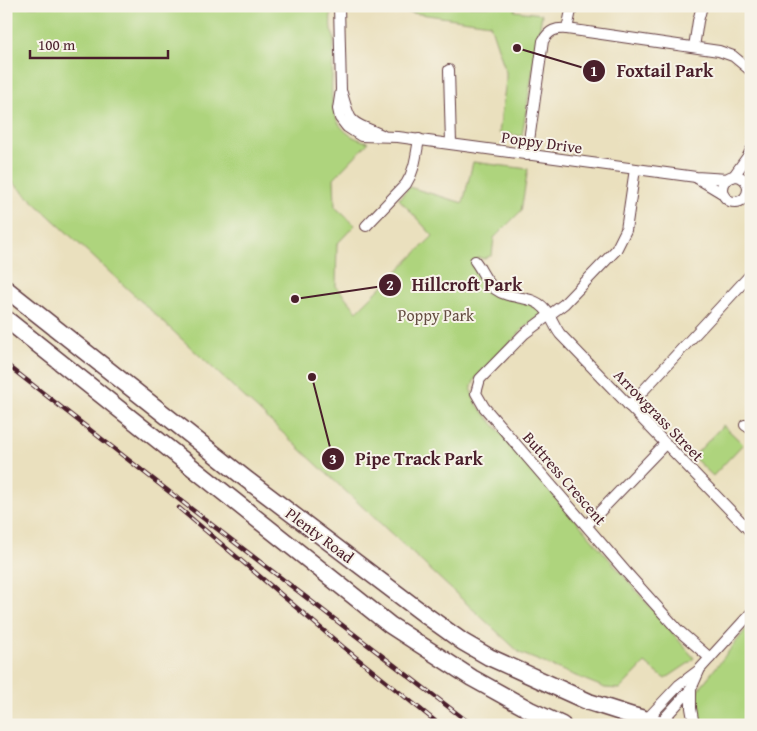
<svg xmlns="http://www.w3.org/2000/svg" width="757" height="731" viewBox="0 0 757 731" font-family="'Gentium Book Plus',serif">
<rect width="100%" height="100%" fill="#f7f3e8"/>
<filter id="ink" filterUnits="userSpaceOnUse"><feTurbulence type="fractalNoise" baseFrequency=".02" numOctaves="2"/><feDisplacementMap in="SourceGraphic" scale="10" xChannelSelector="R" yChannelSelector="G"/><feConvolveMatrix kernelMatrix="1 2 1 2 8 2 1 2 1" color-interpolation-filters="sRGB"/></filter>
<filter id="wash" filterUnits="userSpaceOnUse"><feTurbulence type="fractalNoise" baseFrequency=".0096" numOctaves="4" result="noise"/><feDisplacementMap in="SourceGraphic" scale="20" xChannelSelector="R" yChannelSelector="G"/><feGaussianBlur stdDeviation="1.12" result="paint"/><feColorMatrix in="noise" values="0 0 0 0 0 0 0 0 0 0 0 0 0 0 0 0 0 1.4 0 .05"/><feComposite in="paint" operator="in"/></filter>
<g filter="url(#wash)">
<rect width="100%" height="100%" fill="#eae0be"/>
<g fill="#aed47d" stroke="#7c7a54">
<path d="M6 6H331C331 14 330 22 331 30 332 34 335 36 334 41 334 79 318 133 369 142L334 178 335 207 355 225 337 244 336 286 357 311 433 236 399 199 409 187 463 203 473 162 528 169 521 211 494 238 492 255 484 259 478 257V275L542 311V315L525 327 476 378C469 388 471 396 478 406L694 658 689 663 665 679 645 663 620 689 605 688 520 653 6 176Z"/>
<polygon points="364,6 516,6 515,11 542,14 522,136 499,133 506,80 506,72 490,24"/>
<polygon points="723,425 743,444 713,476 693,457"/>
<polygon points="751,623 751,725 706,725 702,723 696,716 695,700 698,690"/>
</g>
</g>
<g filter="url(#ink)">
<g fill="none" stroke-linecap="round" stroke-linejoin="round">
<defs>
<g id="minor">
<polyline points="339,6 341,90 338,109 340,118 347,127 361,136 398,137 696,177 728,179"/>
<polyline points="567,29 572,6"/>
<polyline points="694,47 698,21 702,6"/>
<polyline points="449,70 451,144"/>
<path d="M342 93C352 129 351 120 382 135"/>
<path d="M527 155 543 41C549 30 556 28 567 29L719 51 733 56 751 71"/>
<polyline points="635,169 626,230 616,250 564,304 524,334 480,379 476,393 484,407 626,572 678,630 710,658"/>
<circle cx="735" cy="189" r="13"/>
<polyline points="733,177 748,156 751,150"/>
<polyline points="697,178 722,193"/>
<path d="M366 226 406 184C415 170 416 156 419 139"/>
<path d="M475 261C482 270 485 281 495 289 511 301 531 294 544 308 551 315 554 326 560 334L751 532"/>
<polyline points="629,406 751,274"/>
<polyline points="745,425 751,429"/>
<polyline points="587,525 665,444"/>
<polyline points="691,689 691,708 694,725"/>
<polyline points="646,720 679,685 699,670 751,613"/>
<polyline points="660,723 691,689 699,671"/>
</g>
<g id="trunk">
<polyline points="6,289 246,479 424,614 463,642 489,657 589,702 633,716 666,725"/>
<polyline points="6,319 390,625 472,678 530,710 562,725"/>
</g>
</defs>
<use href="#minor" stroke="#623c41" stroke-width="12"/>
<use href="#trunk" stroke="#623c41" stroke-width="19"/>
<use href="#minor" stroke="#fff" stroke-width="10"/>
<use href="#trunk" stroke="#fff" stroke-width="16"/>
<defs>
<g id="rail">
<polyline points="6,364 181,501 472,725"/>
<polyline points="179,508 343,647 440,725"/>
</g>
</defs>
<use href="#rail" stroke="#4a1f2b" stroke-width="4.5"/>
<use href="#rail" stroke="#f7f3e8" stroke-width="2.5" stroke-dasharray="8" stroke-linecap="butt"/>
</g>
</g>
<g text-anchor="middle" stroke-width="4" stroke-linejoin="round" paint-order="stroke">
<g font-size="16" fill="#4a1f2b" stroke="#f7f3e8">
<text transform="translate(542 142) rotate(8)" y="6">Poppy Drive</text>
<text transform="translate(659 415) rotate(46)" y="6">Arrowgrass Street</text>
<text transform="translate(565 478) rotate(49)" y="6">Buttress Crescent</text>
<text transform="translate(320 535) rotate(37)" y="6">Plenty Road</text>
</g>
<g font-size="16" fill="#634c40" stroke="#f7f3e8">
<text x="436" y="321">Poppy Park</text>
</g>
</g>
<path fill="none" stroke="#4a1f2b" stroke-width="2" d="M517 48L594 71M295 299L390 285M312 377L333 459"/>
<g fill="#4a1f2b" stroke="#f7f3e8" stroke-width="2">
<circle cx="517" cy="48" r="5"/>
<circle cx="295" cy="299" r="5"/>
<circle cx="312" cy="377" r="5"/>
<circle cx="594" cy="71" r="12"/>
<circle cx="390" cy="285" r="12"/>
<circle cx="333" cy="459" r="12"/>
</g>
<g font-size="15" text-anchor="middle" font-weight="bold" fill="#fff">
<text x="594" y="76">1</text>
<text x="390" y="290">2</text>
<text x="333" y="464">3</text>
</g>
<g font-size="18" text-anchor="middle" font-weight="bold" fill="#4a1f2b" stroke="#f7f3e8" stroke-width="4" stroke-linejoin="round" paint-order="stroke">
<text x="665" y="77">Foxtail Park</text>
<text x="467" y="291">Hillcroft Park</text>
<text x="419" y="465">Pipe Track Park</text>
</g>
<rect width="757" height="731" fill="none" stroke="#f7f3e8" stroke-width="25"/>
<path d="M30 50v8h138v-8" fill="none" stroke="#4a1f2b" stroke-width="2.5"/>
<text x="38" y="50" font-size="15" fill="#4a1f2b" stroke="#f7f3e8" stroke-width="4" paint-order="stroke">100 m</text>
</svg>
